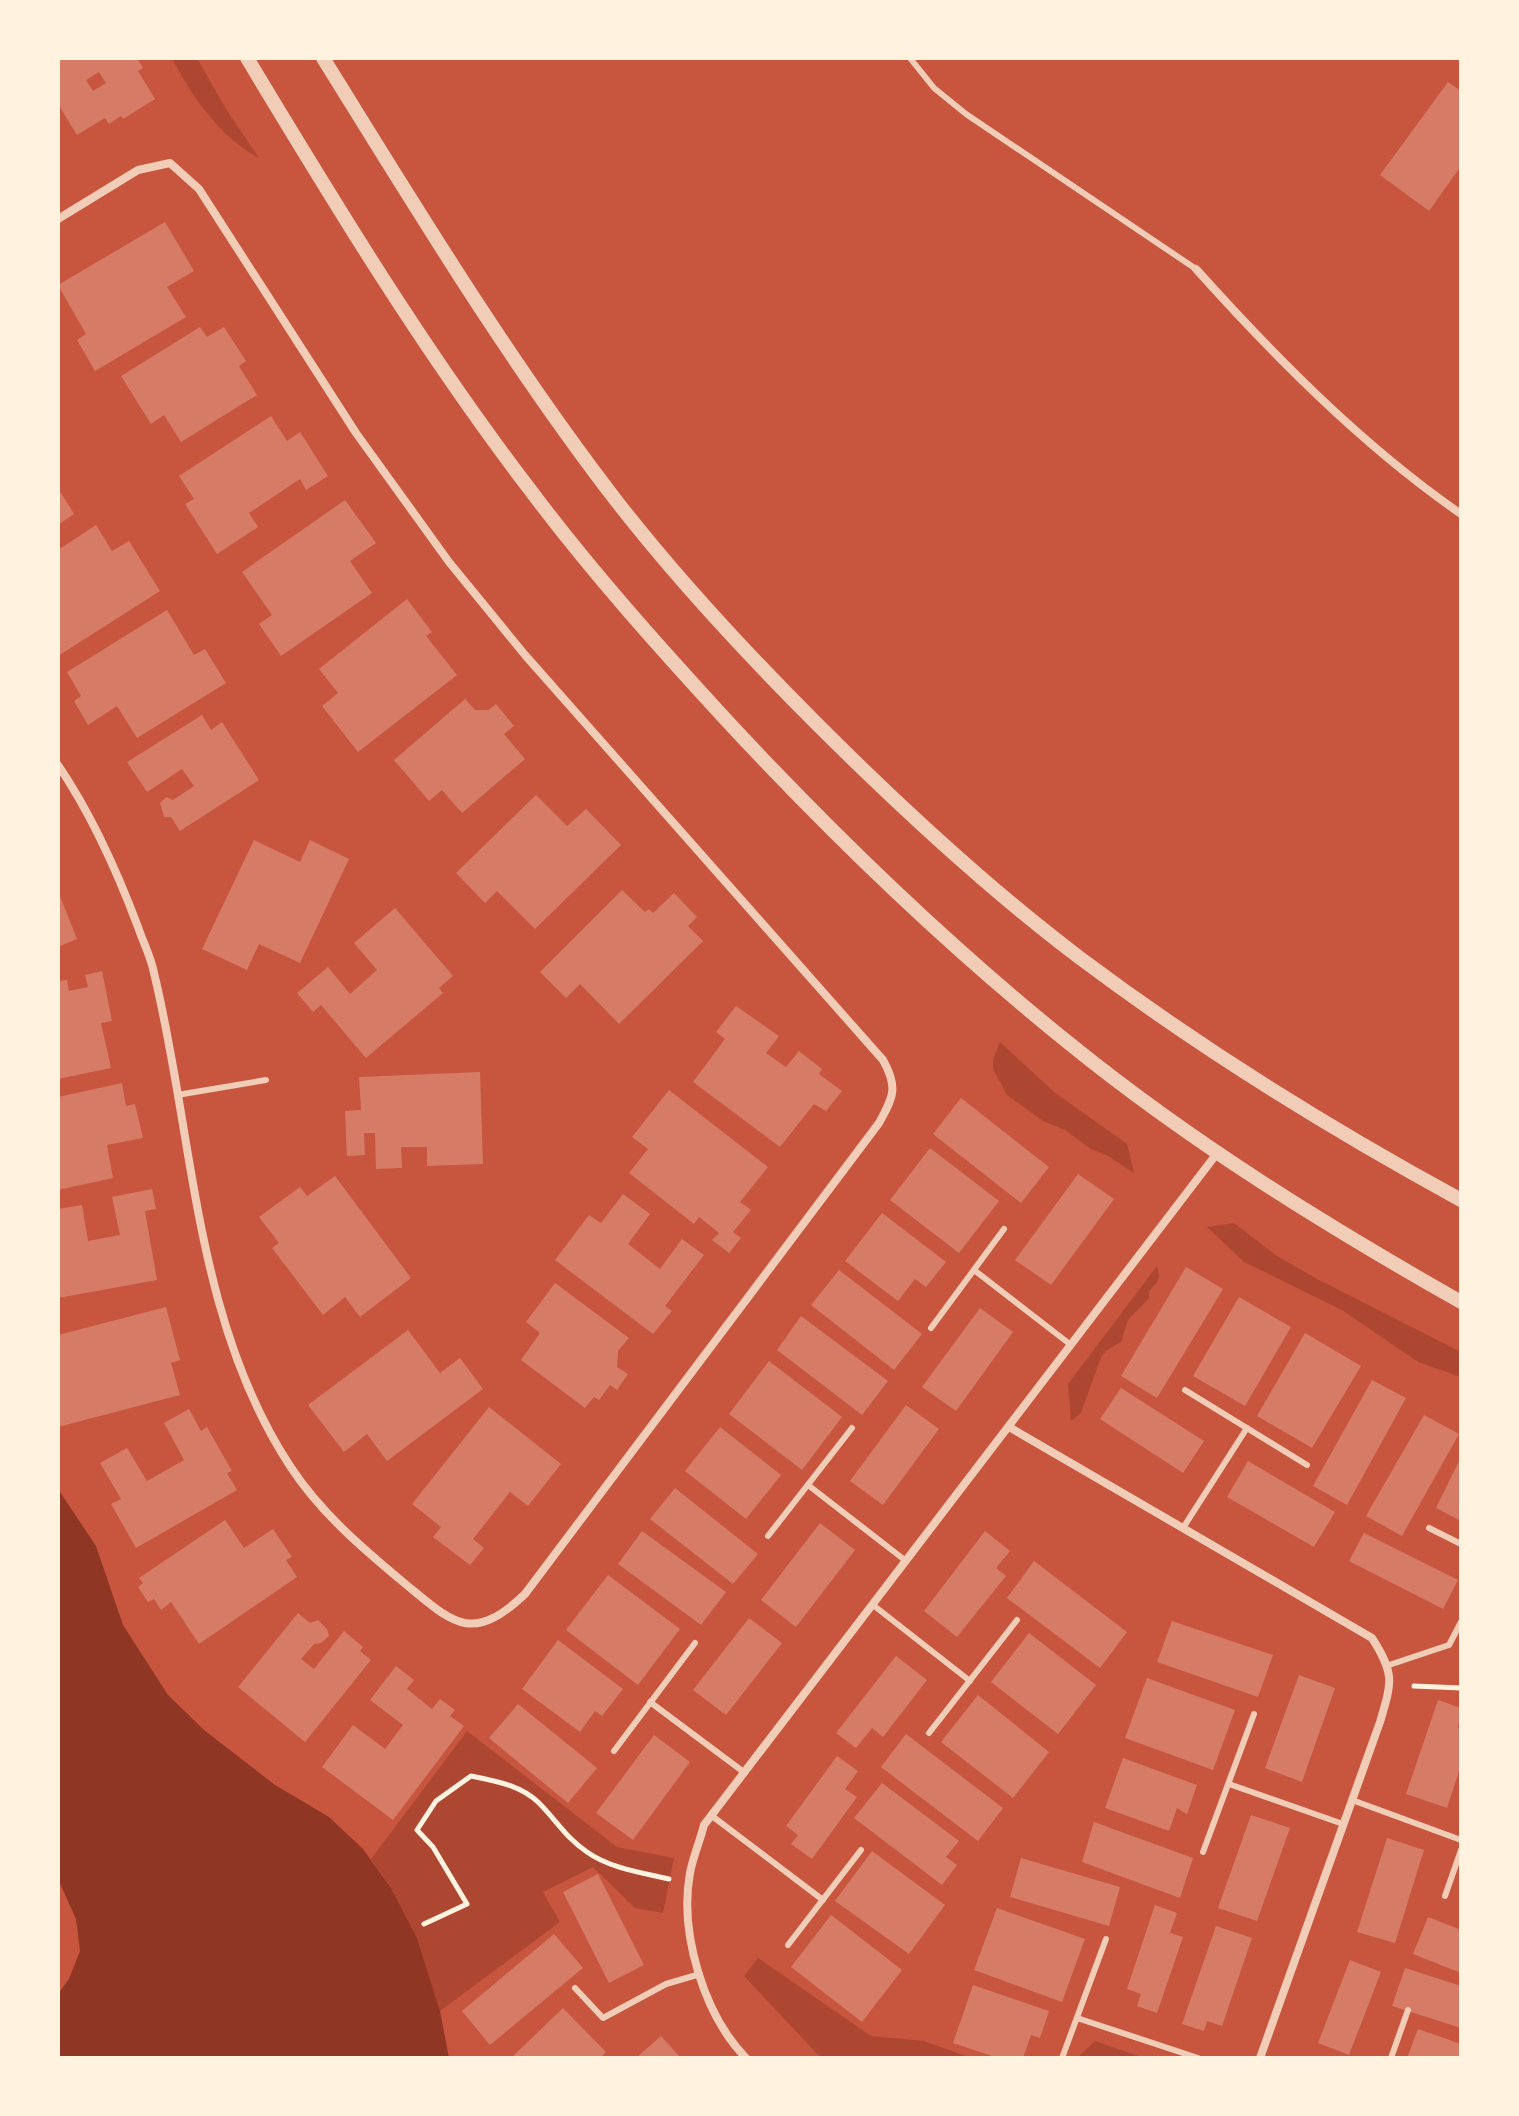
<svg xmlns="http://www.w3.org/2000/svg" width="1519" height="2116" viewBox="0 0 1519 2116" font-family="Manrope,sans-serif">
<rect width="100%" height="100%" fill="#c8553d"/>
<g fill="#ae4732">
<path d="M172 58H197L226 109 259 158C221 138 191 96 172 58Z"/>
<polygon points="1000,1042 1054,1092 1127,1144 1134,1173 1108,1156 1091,1149 1065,1130 1043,1121 1007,1095 993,1069 993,1060"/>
<polygon points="1234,1223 1277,1256 1319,1280 1461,1352 1461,1377 1418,1362 1342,1310 1244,1262 1207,1227"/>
<path d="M1157 1266C1161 1280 1158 1282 1149 1291V1298L1128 1320 1121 1342 1107 1350 1101 1357 1081 1413 1071 1421 1068 1384Z"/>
<polygon points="467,1731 617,1847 674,1858 663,1913 635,1908 593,1867 543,1892 560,1922 440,2011 417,1938 391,1888 371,1859"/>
<polygon points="758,1958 871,2036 924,2041 971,2058 821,2058 744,1976"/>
<polygon points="1095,2041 1144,2058 1077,2058"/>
</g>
<polygon fill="#8f3625" points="58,1489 96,1546 123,1625 168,1695 204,1730 275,1785 329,1817 363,1849 391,1888 417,1938 440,2011 449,2058 58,2058 58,1994 69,1979 80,1951 76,1919 58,1879"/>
<g fill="#d67c66" fill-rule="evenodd">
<path d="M58 58H137L143 68 138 71 155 99 123 119 121 116 109 124 105 118 77 135 58 104ZM99 72 106 83 93 91 86 80Z"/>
<polygon points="1448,82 1461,91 1461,166 1429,211 1380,175"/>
<polygon points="165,222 194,271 167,287 186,317 95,371 77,340 86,334 58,285"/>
<polygon points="200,327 207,337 224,327 246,361 239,366 257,395 181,442 164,415 151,424 121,376"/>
<polygon points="271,416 287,441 300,432 328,476 306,490 300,479 249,513 258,527 217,554 185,504 194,499 179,476"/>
<polygon points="58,488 74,514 58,525"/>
<polygon points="345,500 376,543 350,561 372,593 281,656 259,624 272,615 242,572"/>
<polygon points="96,525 112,551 129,541 160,591 58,656 58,550"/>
<polygon points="407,599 432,632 426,636 457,675 358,752 322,706 338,693 319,669"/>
<polygon points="167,610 194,655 205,649 226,683 137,738 117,706 88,725 74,701 81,696 67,672"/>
<polygon points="465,699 475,710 488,710 496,704 514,726 504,734 525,759 462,813 442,790 429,801 394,760"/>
<polygon points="202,715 211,730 222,722 259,780 180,831 171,817 164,817 160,803 166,797 173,800 194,786 182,769 147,792 127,762"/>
<polygon points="536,795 567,826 586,809 621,845 535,929 497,891 485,903 456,873"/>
<polygon points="254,840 300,862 310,840 349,859 300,963 259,944 247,970 202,949"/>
<polygon points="622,890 645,912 649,909 653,913 674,893 697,917 688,926 703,941 619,1024 580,984 566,998 540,972"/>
<polygon points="58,891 77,939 58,947"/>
<polygon points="395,908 453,976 439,988 443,993 366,1058 321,1005 313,1012 297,993 328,967 350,994 377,970 354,943"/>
<polygon points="102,971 112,1021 101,1023 111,1068 58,1079 58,981 67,980 69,991 88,987 85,975"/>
<polygon points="736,1006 779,1036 766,1053 786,1067 799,1051 822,1069 819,1074 842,1091 826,1111 814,1104 780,1147 693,1082 725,1039 716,1032"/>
<polygon points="480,1072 483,1164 427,1166 427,1147 401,1147 402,1168 376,1169 375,1133 364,1133 365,1155 347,1156 345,1111 361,1110 359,1077"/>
<polygon points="122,1083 126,1106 135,1104 143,1138 107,1145 113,1178 58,1190 58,1097"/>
<polygon points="669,1090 768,1167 740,1202 751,1210 733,1232 741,1238 729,1253 712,1240 719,1233 699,1217 694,1224 629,1173 648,1149 632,1137"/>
<polygon points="961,1098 1049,1167 1021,1203 933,1134"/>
<polygon points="930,1148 999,1201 959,1253 890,1200"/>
<polygon points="1078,1174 1114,1199 1051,1285 1015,1260"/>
<polygon points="335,1176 411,1278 360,1317 345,1297 323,1315 272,1248 279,1243 259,1217 300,1187 307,1196"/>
<polygon points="152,1189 156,1209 145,1211 157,1280 58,1298 58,1209 82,1205 88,1241 120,1235 112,1197"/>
<polygon points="623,1194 650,1214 628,1244 660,1269 682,1239 704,1255 665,1306 672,1311 653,1334 555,1260 589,1215 601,1223"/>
<polygon points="882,1213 946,1262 926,1287 915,1279 898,1301 845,1261"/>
<polygon points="1186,1267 1223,1289 1157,1398 1121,1376"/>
<polygon points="839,1270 922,1334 894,1370 811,1305"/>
<polygon points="555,1283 629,1338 618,1351 617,1367 628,1374 617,1390 610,1385 599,1400 594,1397 585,1408 521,1360 540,1333 526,1322"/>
<polygon points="1239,1297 1291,1327 1245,1406 1193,1376"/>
<polygon points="166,1307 180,1360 171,1363 180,1395 58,1427 58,1365 60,1365 58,1335"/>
<polygon points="980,1308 1013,1332 956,1411 922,1387"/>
<polygon points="801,1316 888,1381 862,1415 777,1350"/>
<polygon points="408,1330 440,1373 460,1358 483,1389 387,1461 367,1434 344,1452 308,1405"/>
<polygon points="1305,1333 1361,1366 1312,1448 1257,1416"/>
<polygon points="769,1361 842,1417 802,1470 729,1414"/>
<polygon points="1372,1380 1406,1398 1347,1505 1313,1486"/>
<polygon points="1121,1388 1204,1441 1183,1473 1100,1419"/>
<polygon points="906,1405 939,1429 883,1505 850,1481"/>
<polygon points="489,1407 561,1464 528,1506 510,1492 473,1539 484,1548 470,1565 433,1537 441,1527 412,1504"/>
<polygon points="189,1409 201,1431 207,1427 232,1471 227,1473 237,1490 136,1548 111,1504 121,1499 100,1463 127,1448 147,1481 184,1460 164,1423"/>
<polygon points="1424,1415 1459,1434 1402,1536 1366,1516"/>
<polygon points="720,1427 781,1475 746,1519 685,1471"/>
<polygon points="1461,1457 1461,1521 1436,1508"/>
<polygon points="1248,1461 1335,1512 1314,1547 1227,1497"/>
<polygon points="675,1488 758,1554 733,1584 650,1519"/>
<polygon points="225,1520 244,1548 273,1529 292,1557 286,1560 297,1577 199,1644 171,1602 161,1610 154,1599 148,1602 138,1587 143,1583 139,1578"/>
<polygon points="820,1523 855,1550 796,1627 761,1600"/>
<polygon points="642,1531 726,1592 701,1625 618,1564"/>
<polygon points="985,1531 1010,1551 996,1568 1006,1576 957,1637 924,1611"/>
<polygon points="1364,1533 1458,1580 1443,1609 1349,1561"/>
<polygon points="1034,1561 1127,1632 1100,1668 1007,1598"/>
<polygon points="608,1575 680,1629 638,1685 566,1630"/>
<polygon points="298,1613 310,1623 318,1620 327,1629 329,1636 321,1643 314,1644 301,1659 314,1669 344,1631 363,1647 360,1651 371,1660 305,1742 238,1687"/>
<polygon points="749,1618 782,1643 726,1715 693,1690"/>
<polygon points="1172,1621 1273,1655 1258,1697 1157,1662"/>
<polygon points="1029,1633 1096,1685 1058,1734 991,1682"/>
<polygon points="558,1640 623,1689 602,1716 595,1711 580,1732 522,1689"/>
<polygon points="896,1656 927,1680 883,1737 872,1728 856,1748 836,1733"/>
<polygon points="396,1666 414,1680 407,1689 432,1709 440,1699 455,1710 450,1716 464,1726 393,1820 322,1767 353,1725 385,1749 403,1725 370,1700"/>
<polygon points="1299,1675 1335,1688 1302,1782 1265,1768"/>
<polygon points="1147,1678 1235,1710 1213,1770 1125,1738"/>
<polygon points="978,1695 1049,1752 1013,1798 941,1742"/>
<polygon points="1438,1700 1461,1708 1458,1728 1461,1729 1461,1765 1447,1808 1406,1794"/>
<polygon points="518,1704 597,1768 568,1803 489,1738"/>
<polygon points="906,1734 1003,1808 978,1841 881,1767"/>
<polygon points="654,1735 690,1762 633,1840 596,1813"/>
<polygon points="837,1756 858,1771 845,1789 857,1797 812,1859 791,1844 798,1835 786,1826"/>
<polygon points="1123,1758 1197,1785 1187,1814 1177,1808 1169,1831 1105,1808"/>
<polygon points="882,1783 959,1841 946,1857 957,1865 942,1885 854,1818"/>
<polygon points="1251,1815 1290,1828 1257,1921 1218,1908"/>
<polygon points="1094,1822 1193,1858 1180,1898 1082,1862"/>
<polygon points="1387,1838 1424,1850 1395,1943 1357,1932"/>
<polygon points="872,1851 945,1905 909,1954 835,1901"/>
<polygon points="1021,1858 1120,1887 1109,1926 1010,1897"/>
<polygon points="598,1874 644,1965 609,1983 563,1892"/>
<polygon points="1155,1905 1177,1913 1170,1933 1183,1937 1157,2013 1137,2006 1141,1994 1127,1989"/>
<polygon points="997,1908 1085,1939 1062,2002 974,1970"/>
<polygon points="831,1915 902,1970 862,2022 791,1967"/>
<polygon points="1428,1917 1461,1930 1461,1973 1413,1954"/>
<polygon points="1216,1926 1252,1938 1222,2026 1207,2021 1204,2031 1182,2024"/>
<polygon points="554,1934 583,1968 490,2045 462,2011"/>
<polygon points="1350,1960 1381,1972 1349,2055 1318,2043"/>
<polygon points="1405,1968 1461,1986 1461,2028 1392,2006"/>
<polygon points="973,1985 1049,2011 1040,2038 1031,2035 1023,2058 998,2058 953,2043"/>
<polygon points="563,2008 606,2052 600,2058 511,2058"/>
<polygon points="1418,2029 1461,2044 1461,2058 1407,2058"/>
<polygon points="661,2036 681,2058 636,2058"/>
</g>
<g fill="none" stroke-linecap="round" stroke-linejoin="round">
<g stroke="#fff3e0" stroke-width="5">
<polyline points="1414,1686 1461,1688"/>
<path d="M424 1924 467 1904 433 1847 417 1830 436 1801 471 1776C495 1781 521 1785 539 1803 556 1820 566 1838 587 1852 609 1868 643 1873 669 1879"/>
</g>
<g stroke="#f1ccb7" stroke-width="6">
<polyline points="910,58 934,88 966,114 1196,269"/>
<polyline points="177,1095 266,1080"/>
<polyline points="974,1270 1071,1345"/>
<polyline points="931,1328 1004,1229"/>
<polyline points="1185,1390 1307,1465"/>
<polyline points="808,1485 906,1561"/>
<polyline points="1183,1528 1247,1428"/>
<polyline points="1429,1528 1461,1544"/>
<polyline points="768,1536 852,1428"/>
<polyline points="873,1605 970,1681"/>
<polyline points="1389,1665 1449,1645 1461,1622"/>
<polyline points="650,1702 745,1773"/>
<polyline points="929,1733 1017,1620"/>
<polyline points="614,1751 695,1643"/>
<polyline points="1229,1784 1343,1824"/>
<polyline points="1352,1800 1461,1840"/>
<polyline points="712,1816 823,1900"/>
<polyline points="1203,1852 1254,1714"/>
<polyline points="1445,1896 1461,1850"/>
<polyline points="788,1945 861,1850"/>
<polyline points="575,1988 603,2018 666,1984 700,1974"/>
<polyline points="1077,2018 1198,2058"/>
<polyline points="1062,2058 1106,1939"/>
<polyline points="1391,2058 1408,2010"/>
</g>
<g stroke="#f1ccb7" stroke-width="8">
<path d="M58 219 138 170 170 163 199 189 356 433 449 562 525 655 883 1060C898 1087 894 1096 879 1123L525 1594C471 1645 453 1623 403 1582 361 1547 320 1512 290 1466 194 1320 194 1137 154 973 151 957 143 942 138 927 117 871 92 815 58 765"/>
<path d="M1196 269C1276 358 1363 446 1461 514"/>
<path d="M1009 1427 1372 1638C1395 1674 1392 1682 1380 1722L1260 2058"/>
<path d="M746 2058C704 2015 679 1933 690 1873 693 1857 700 1841 704 1825L1218 1152"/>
</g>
<g stroke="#f1ccb7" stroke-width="14">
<path d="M247 58C335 204 424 351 528 487 590 570 659 647 729 723 835 837 948 946 1070 1044 1191 1142 1325 1225 1461 1302"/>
<path d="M323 58C417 209 509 362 618 503 679 581 746 653 816 723 899 806 986 887 1080 958 1200 1048 1329 1128 1461 1200"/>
</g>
</g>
<rect width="1519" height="2116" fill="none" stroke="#fff3e0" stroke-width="120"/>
</svg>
